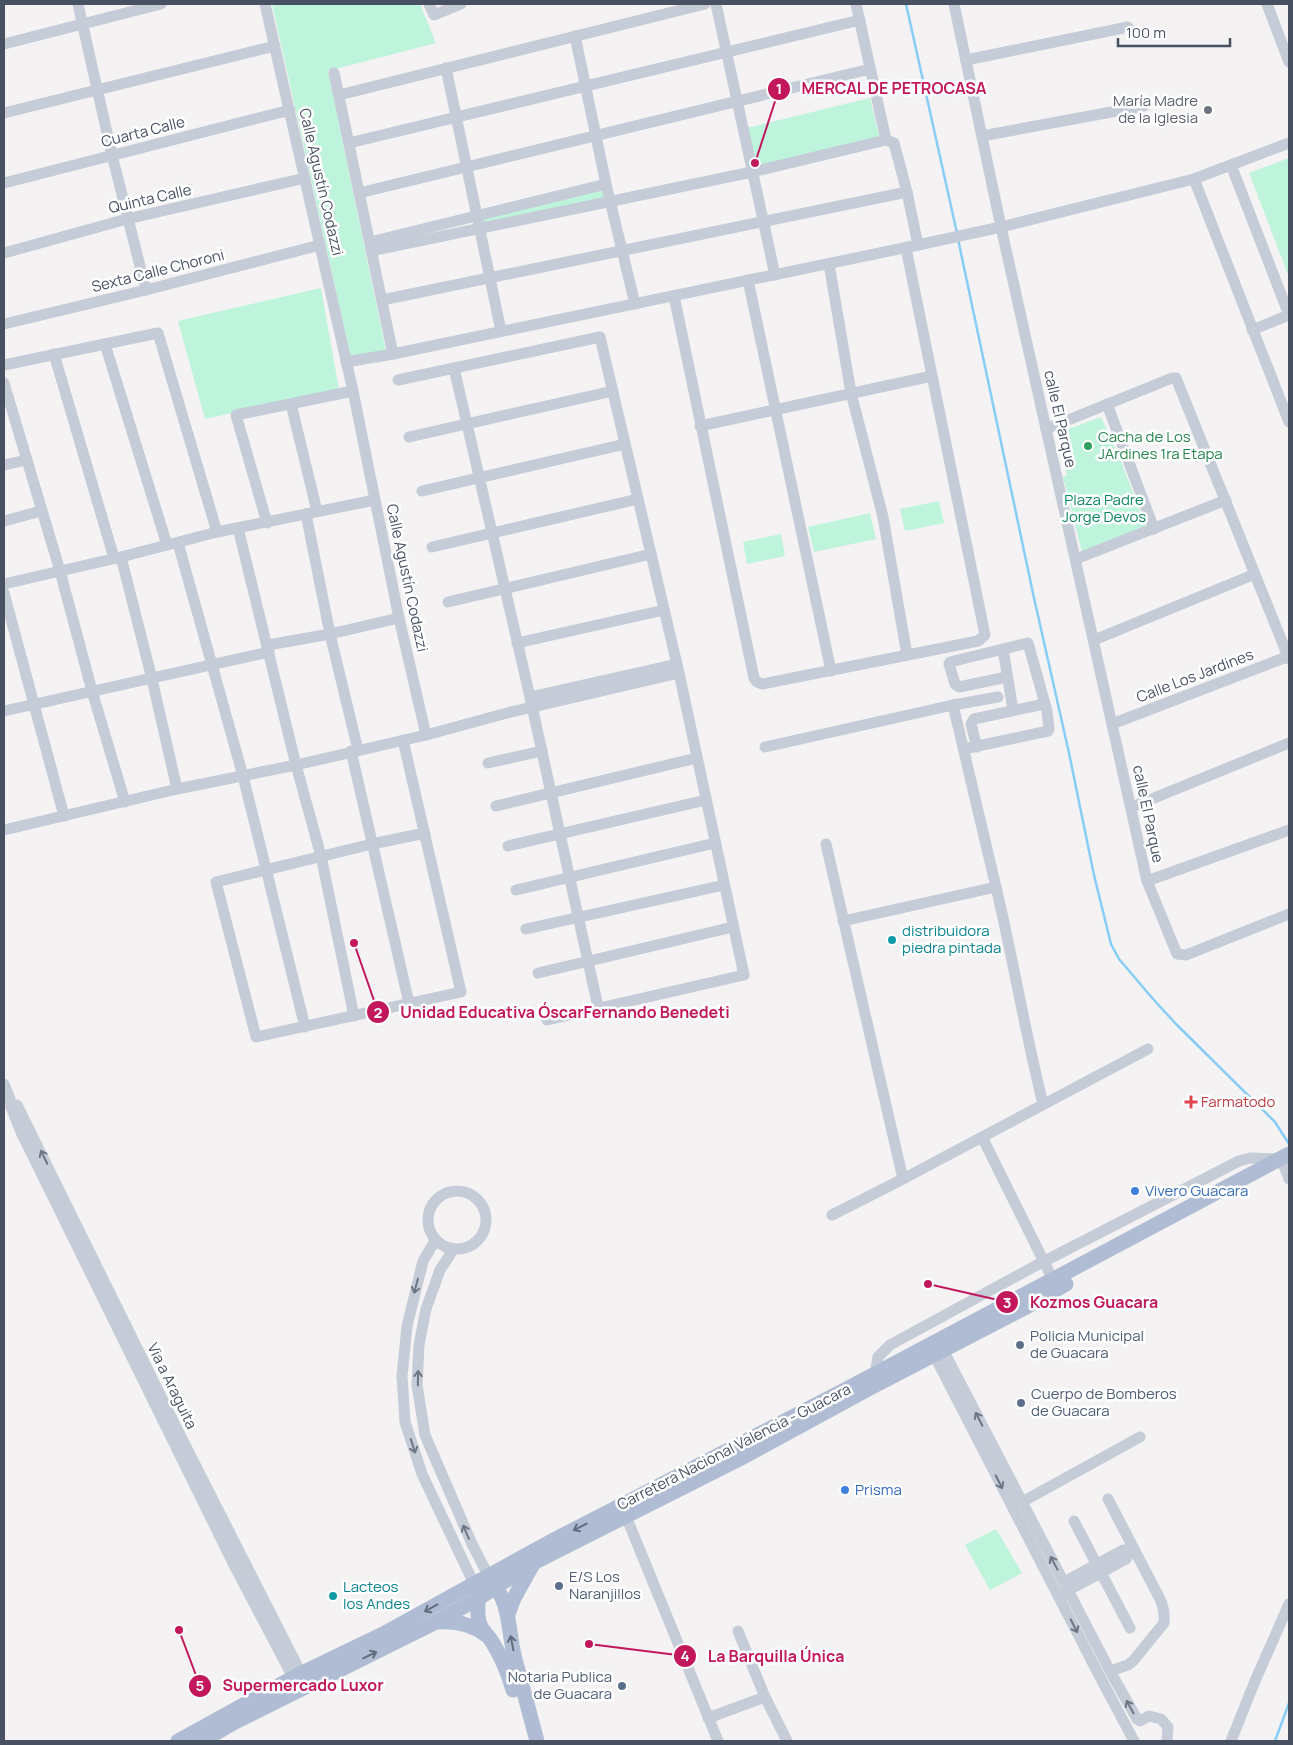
<svg xmlns="http://www.w3.org/2000/svg" width="1293" height="1745" viewBox="0 0 1293 1745" font-family="Manrope,sans-serif">
<rect width="100%" height="100%" fill="#f4f2f2"/>
<g fill="#bef4dc">
<polygon points="272,4 420,4 436,43 328,71 386,351 351,358"/>
<polygon points="870,98 880,140 755,167 747,128"/>
<polygon points="1289,158 1289,277 1249,173"/>
<polygon points="603,189 605,199 483,224 481,218"/>
<polygon points="321,288 339,390 205,419 178,321"/>
<polygon points="1101,417 1119,456 1146,527 1082,552 1063,477 1067,475 1060,437 1061,432"/>
<polygon points="939,501 944,523 905,531 900,509"/>
<polygon points="870,513 876,539 814,552 808,527"/>
<polygon points="781,534 785,556 747,564 743,542"/>
<polygon points="996,1529 1022,1573 990,1590 965,1545"/>
</g>
<g fill="none" stroke-linecap="round" stroke-linejoin="round">
<g stroke="#87cdf5" stroke-width="2.5">
<polyline points="906,4 957,233"/>
<polyline points="958,239 1034,598 1069,753 1094,875 1111,944 1119,959 1153,999 1176,1024 1275,1122 1289,1144"/>
<polyline points="1275,1741 1289,1703"/>
</g>
<g stroke="#c5cbd7" stroke-width="11">
<polyline points="78,4 112,155 146,290"/>
<polyline points="429,4 434,15 461,4"/>
<polyline points="716,4 775,275"/>
<polyline points="856,4 886,140"/>
<polyline points="954,4 1001,227 1147,881 1177,954 1186,955 1289,914"/>
<polyline points="1267,4 1289,62"/>
<polyline points="575,36 606,184 635,304"/>
<polyline points="4,44 161,4"/>
<polyline points="966,60 1128,27"/>
<polyline points="446,68 501,331"/>
<polyline points="334,73 393,354"/>
<polyline points="339,95 705,4"/>
<polyline points="4,113 275,46"/>
<polyline points="982,136 1144,106"/>
<polyline points="349,143 860,20"/>
<polyline points="1231,165 1289,315"/>
<polyline points="1194,179 1289,422"/>
<polyline points="4,183 290,110"/>
<polyline points="359,193 870,69"/>
<polyline points="370,242 606,184"/>
<polyline points="371,251 752,172 886,140 894,143 907,192 918,245"/>
<polyline points="4,253 127,219 305,178"/>
<polyline points="829,264 851,393 883,517 907,655"/>
<polyline points="748,280 831,671"/>
<polyline points="674,296 754,678 757,682 762,684 978,641 985,635 906,248"/>
<polyline points="382,300 907,192"/>
<polyline points="4,324 146,290 320,245"/>
<polyline points="1252,330 1289,315"/>
<polyline points="105,344 167,545"/>
<polyline points="54,354 114,558"/>
<polyline points="346,362 393,354 918,245 1001,227 1194,179 1289,143"/>
<polyline points="4,365 158,333 217,532"/>
<polyline points="454,368 530,697 598,1007"/>
<polyline points="398,380 600,337 679,673 744,975 547,1020"/>
<polyline points="4,383 60,571 92,691 125,802"/>
<polyline points="291,404 317,511"/>
<polyline points="1107,404 1154,529"/>
<polyline points="700,426 932,376"/>
<polyline points="1046,429 1172,378 1176,378 1289,659"/>
<polyline points="409,437 613,391"/>
<polyline points="4,465 26,460"/>
<polyline points="422,491 625,444"/>
<polyline points="306,514 330,634 358,750"/>
<polyline points="4,521 41,511"/>
<polyline points="267,523 236,415 353,391"/>
<polyline points="238,528 296,765 321,856 354,1016"/>
<polyline points="178,543 243,776 305,1027"/>
<polyline points="432,547 638,499"/>
<polyline points="121,557 152,679 177,789"/>
<polyline points="1076,559 1226,500"/>
<polyline points="4,584 121,557 217,532 375,500"/>
<polyline points="4,593 64,816"/>
<polyline points="448,602 651,554"/>
<polyline points="1094,640 1255,574"/>
<polyline points="517,643 664,610"/>
<polyline points="268,645 330,634 399,618"/>
<polyline points="1003,649 1013,710"/>
<polyline points="530,697 677,664"/>
<polyline points="953,705 998,697"/>
<polyline points="4,711 269,652"/>
<polyline points="1112,724 1289,656"/>
<polyline points="426,735 507,713 679,673"/>
<polyline points="403,740 461,992 256,1037 216,882 372,844 425,833"/>
<polyline points="765,747 953,705 996,887"/>
<polyline points="977,747 971,724 974,719 1044,704"/>
<polyline points="964,749 1048,731 1049,729 1047,711 1028,643 950,662 949,664 955,684 959,687 1007,677"/>
<polyline points="351,751 409,1003"/>
<polyline points="488,763 542,751"/>
<polyline points="496,806 697,758"/>
<polyline points="1132,807 1289,743"/>
<polyline points="4,830 177,789 296,765 426,735 399,618 353,391 265,4"/>
<polyline points="826,844 903,1179 1148,1049"/>
<polyline points="508,846 706,800"/>
<polyline points="1147,881 1289,830"/>
<polyline points="516,890 715,843"/>
<path d="M843 921 996 887C1013 959 1025 1032 1043 1104"/>
<polyline points="526,929 724,885"/>
<polyline points="538,973 733,927"/>
<polyline points="4,1084 10,1099 11,1107 21,1132 235,1567 296,1683"/>
<polyline points="17,1105 180,1435 304,1679"/>
<polyline points="982,1137 1056,1286"/>
<circle cx="457" cy="1220" r="29"/>
<polyline points="832,1215 903,1179"/>
<polyline points="435,1241 423,1261 407,1326 402,1376 405,1422 422,1474 474,1584"/>
<polyline points="453,1250 440,1270 426,1309 419,1345 417,1385 425,1435 472,1544 488,1575"/>
<polyline points="940,1344 1110,1671 1137,1719 1140,1721 1149,1716 1161,1719 1168,1727 1167,1741"/>
<polyline points="931,1349 1100,1677 1134,1741"/>
<polyline points="875,1374 878,1357 890,1345 1037,1265 1239,1161 1250,1158 1279,1159 1285,1168 1289,1179"/>
<path d="M1108 1499 1161 1601C1164 1609 1165 1614 1164 1623L1133 1661 1128 1665 1110 1671"/>
<polyline points="1022,1502 1140,1437"/>
<polyline points="623,1509 718,1741"/>
<polyline points="1074,1521 1130,1628"/>
<polyline points="1062,1594 1126,1559 1128,1556 1126,1550 1123,1550 1064,1582"/>
<polyline points="738,1631 765,1697 787,1741"/>
<polyline points="708,1718 765,1697"/>
<polyline points="1231,1741 1255,1681 1289,1604"/>
</g>
<g stroke="#afbcd3" stroke-width="15">
<path d="M490 1579C512 1605 507 1628 515 1659 522 1686 530 1714 537 1741"/>
<path d="M476 1590C480 1601 476 1610 479 1621 480 1629 487 1634 491 1640 501 1656 508 1672 513 1690"/>
<polyline points="508,1614 514,1598 533,1564"/>
<path d="M438 1622C456 1621 472 1624 486 1635"/>
<polyline points="178,1741 298,1675 383,1634 550,1542 841,1392 1289,1154"/>
<polyline points="202,1741 235,1722 436,1622 479,1598 533,1563 743,1457 872,1387 1028,1306 1066,1284"/>
</g>
</g>
<defs><path id="oneway-shaft" d="M-6 0H5M1.5-3L5.5 0L1.5 3" fill="none" stroke-width="1.6" stroke-linecap="round" stroke-linejoin="round" transform="scale(1.25)"/></defs>
<g stroke="#6d7685">
<use href="#oneway-shaft" transform="translate(44 1157) rotate(-116)"/>
<use href="#oneway-shaft" transform="translate(416 1286) rotate(105)"/>
<use href="#oneway-shaft" transform="translate(418 1378) rotate(-89)"/>
<use href="#oneway-shaft" transform="translate(979 1419) rotate(-117)"/>
<use href="#oneway-shaft" transform="translate(413 1446) rotate(72)"/>
<use href="#oneway-shaft" transform="translate(999 1482) rotate(63)"/>
<use href="#oneway-shaft" transform="translate(466 1532) rotate(-113)"/>
<use href="#oneway-shaft" transform="translate(1054 1563) rotate(-118)"/>
<use href="#oneway-shaft" transform="translate(1074 1626) rotate(63)"/>
<use href="#oneway-shaft" transform="translate(1130 1707) rotate(-119)"/>
</g>
<g stroke="#616c7e">
<use href="#oneway-shaft" transform="translate(580 1527) rotate(153)"/>
<use href="#oneway-shaft" transform="translate(431 1608) rotate(151)"/>
<use href="#oneway-shaft" transform="translate(512 1643) rotate(-101)"/>
<use href="#oneway-shaft" transform="translate(370 1655) rotate(-26)"/>
</g>
<circle fill="#6b7280" stroke="#fff" stroke-width="2" cx="1208" cy="110" r="5"/>
<circle fill="#2e9e5b" stroke="#fff" stroke-width="2" cx="1088" cy="446" r="5"/>
<g fill="#0f9aa8" stroke="#fff" stroke-width="2">
<circle cx="892" cy="940" r="5"/>
<circle cx="333" cy="1596" r="5"/>
</g>
<path fill="#e0444e" stroke="#fff" stroke-width="2" d="M1188.5 1094.5h5v5h5v5h-5v5h-5v-5h-5v-5h5z"/>
<g fill="#3f7fe0" stroke="#fff" stroke-width="2">
<circle cx="1135" cy="1191" r="5"/>
<circle cx="845" cy="1490" r="5"/>
</g>
<g fill="#5c6f8a" stroke="#fff" stroke-width="2">
<circle cx="1020" cy="1345" r="5"/>
<circle cx="1021" cy="1403" r="5"/>
<circle cx="559" cy="1586" r="5"/>
<circle cx="622" cy="1686" r="5"/>
</g>
<g text-anchor="middle" stroke-width="5" stroke-linejoin="round" paint-order="stroke">
<g font-size="15" fill="#5b616d" stroke="#fff" text-anchor="end">
<text x="1198" y="106">María Madre<tspan x="1198" dy="17">de la Iglesia</tspan></text>
</g>
<g font-size="15" fill="#475162" stroke="#fff">
<text transform="translate(143 132) rotate(-14)" y="5">Cuarta Calle</text>
<text transform="translate(321 182) rotate(77)" y="5">Calle Agustín Codazzi</text>
<text transform="translate(150 199) rotate(-13)" y="5">Quinta Calle</text>
<text transform="translate(158 271) rotate(-14)" y="5">Sexta Calle Choroni</text>
<text transform="translate(1060 419) rotate(77)" y="5">calle El Parque</text>
<text transform="translate(407 578) rotate(78)" y="5">Calle Agustín Codazzi</text>
<text transform="translate(1195 676) rotate(-21)" y="5">Calle Los Jardines</text>
<text transform="translate(1148 814) rotate(78)" y="5">calle El Parque</text>
<text transform="translate(172 1386) rotate(64)" y="5">Via a Araguita</text>
<text transform="translate(734 1447) rotate(-27)" y="5">Carretera Nacional Valencia - Guacara</text>
</g>
<g font-size="15" fill="#27864d" stroke="#fff" text-anchor="start">
<text x="1098" y="442">Cacha de Los<tspan x="1098" dy="17">JArdines 1ra Etapa</tspan></text>
</g>
<g font-size="15" fill="#0e875e" stroke="#fff">
<text x="1104" y="505">Plaza Padre<tspan x="1104" dy="17">Jorge Devos</tspan></text>
</g>
<g font-size="15" fill="#0d838f" stroke="#fff" text-anchor="start">
<text x="902" y="936">distribuidora<tspan x="902" dy="17">piedra pintada</tspan></text>
<text x="343" y="1592">Lacteos<tspan x="343" dy="17">los Andes</tspan></text>
</g>
<g font-size="15" fill="#be3a42" stroke="#fff" text-anchor="start">
<text x="1201" y="1107">Farmatodo</text>
</g>
<g font-size="15" fill="#366cbe" stroke="#fff" text-anchor="start">
<text x="1145" y="1196">Vivero Guacara</text>
<text x="855" y="1495">Prisma</text>
</g>
<g font-size="15" fill="#4e5e75" stroke="#fff" text-anchor="start">
<text x="1030" y="1341">Policia Municipal<tspan x="1030" dy="17">de Guacara</tspan></text>
<text x="1031" y="1399">Cuerpo de Bomberos<tspan x="1031" dy="17">de Guacara</tspan></text>
<text x="569" y="1582">E/S Los<tspan x="569" dy="17">Naranjillos</tspan></text>
<text x="612" y="1682" text-anchor="end">Notaria Publica<tspan x="612" dy="17">de Guacara</tspan></text>
</g>
</g>
<path fill="none" stroke="#c2185b" stroke-width="2" d="M755 163L779 89M354 943L378 1012M928 1284L1007 1302M589 1644L685 1656M179 1630L200 1686"/>
<g fill="#c2185b" stroke="#fff" stroke-width="2">
<circle cx="755" cy="163" r="5"/>
<circle cx="354" cy="943" r="5"/>
<circle cx="928" cy="1284" r="5"/>
<circle cx="589" cy="1644" r="5"/>
<circle cx="179" cy="1630" r="5"/>
<circle cx="779" cy="89" r="12"/>
<circle cx="378" cy="1012" r="12"/>
<circle cx="1007" cy="1302" r="12"/>
<circle cx="685" cy="1656" r="12"/>
<circle cx="200" cy="1686" r="12"/>
</g>
<g font-size="15" text-anchor="middle" font-weight="bold" fill="#fff">
<text x="779" y="94">1</text>
<text x="378" y="1018">2</text>
<text x="1007" y="1308">3</text>
<text x="685" y="1661">4</text>
<text x="200" y="1691">5</text>
</g>
<g font-size="16" text-anchor="middle" font-weight="bold" fill="#c2185b" stroke="#fff" stroke-width="5" stroke-linejoin="round" paint-order="stroke">
<text x="894" y="94">MERCAL DE PETROCASA</text>
<text x="565" y="1018">Unidad Educativa ÓscarFernando Benedeti</text>
<text x="1094" y="1308">Kozmos Guacara</text>
<text x="776" y="1662">La Barquilla Única</text>
<text x="303" y="1691">Supermercado Luxor</text>
</g>
<rect width="1293" height="1745" fill="none" stroke="#475162" stroke-width="10"/>
<path d="M1118 38v8h112v-8" fill="none" stroke="#475162" stroke-width="2.5"/>
<text x="1126" y="38" font-size="15" fill="#475162" stroke="#ffffff" stroke-width="4" paint-order="stroke">100 m</text>
</svg>
